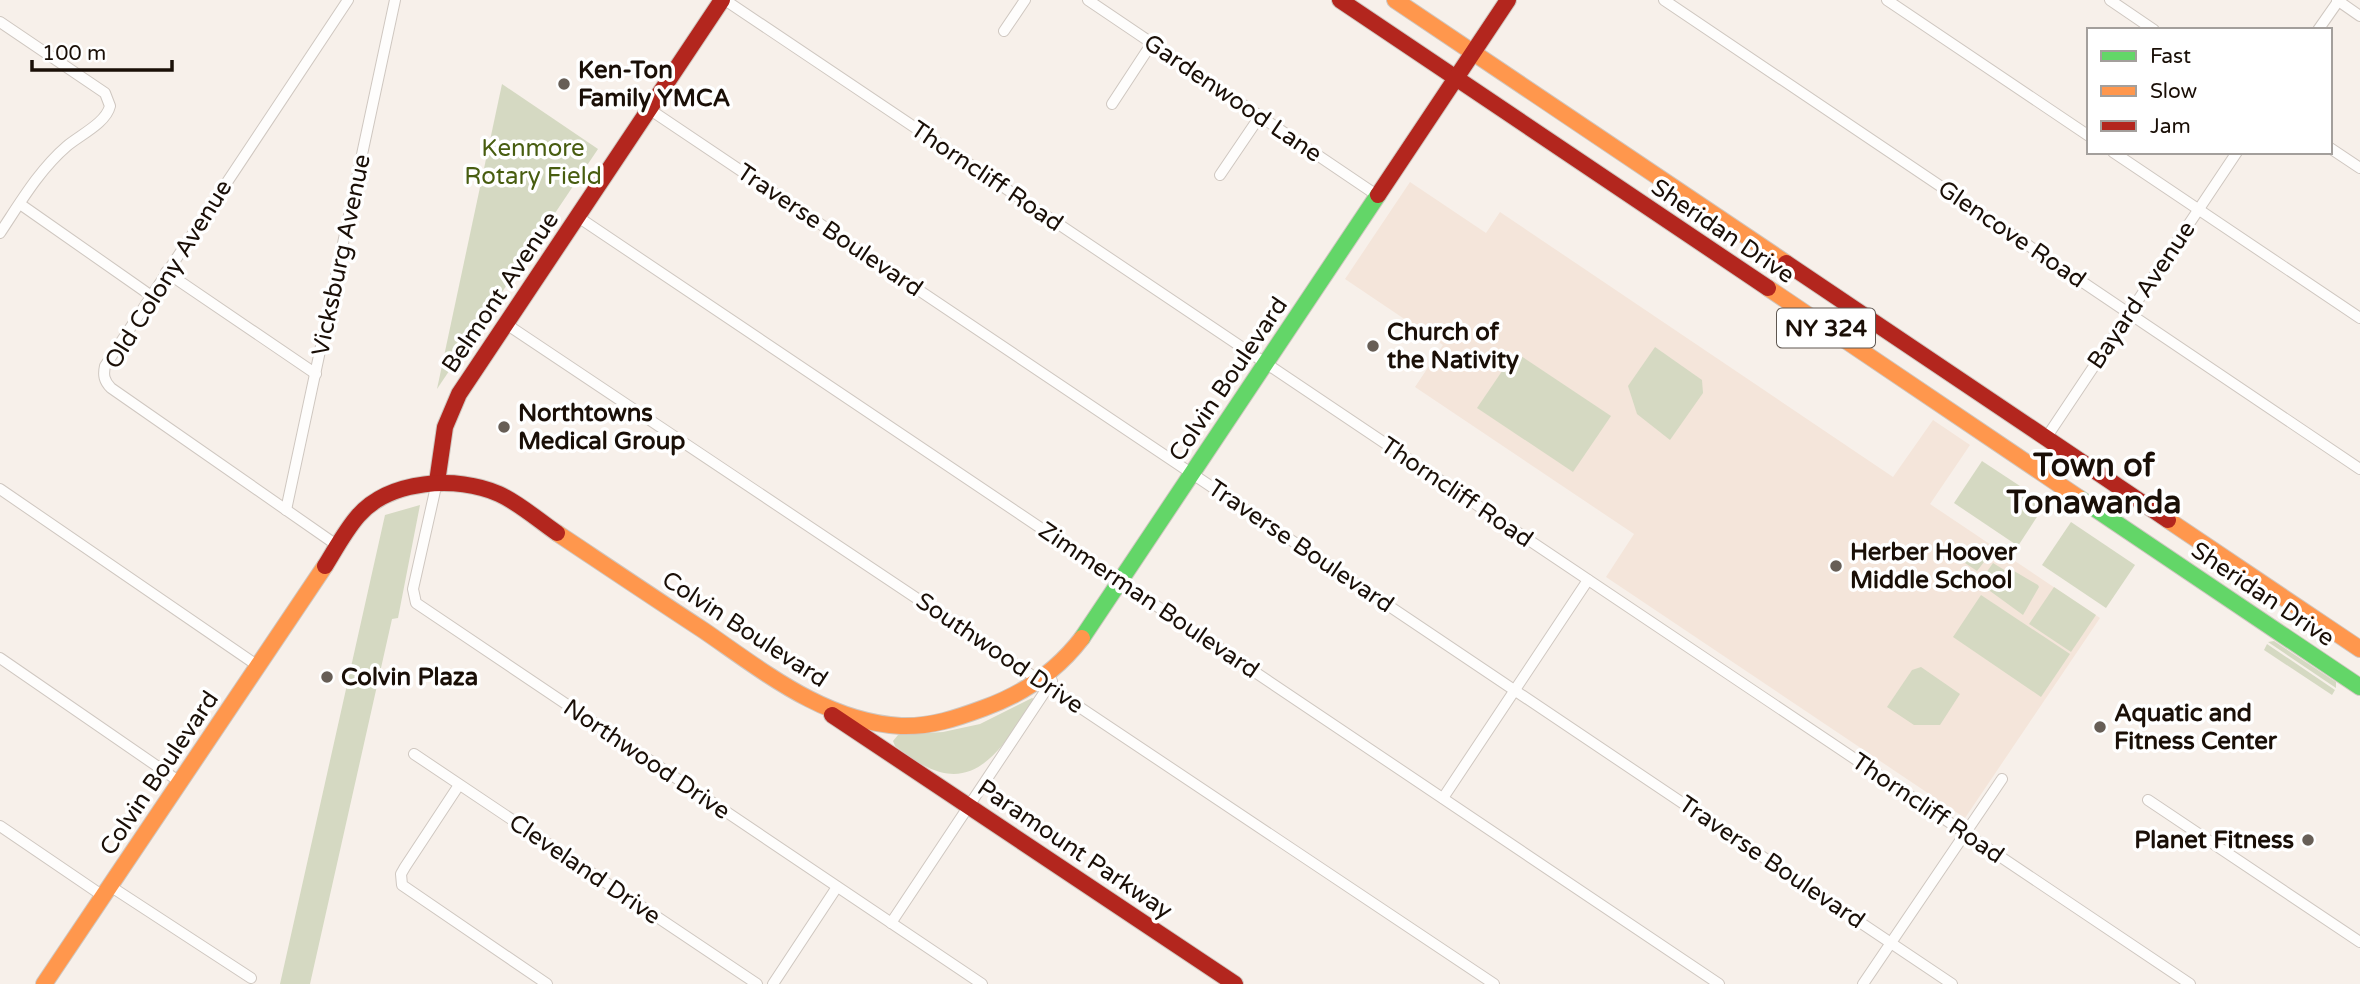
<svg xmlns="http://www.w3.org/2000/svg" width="2360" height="984" viewBox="0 0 2360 984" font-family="'Varela Round',sans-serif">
<rect width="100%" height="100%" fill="#f7f0ea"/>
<polygon fill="#f4e5da" points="1410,182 1486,233 1500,212 1893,477 1933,420 1970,445 1930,504 2100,618 1965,818 1606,577 1634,534 1415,387 1443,345 1345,279"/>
<g fill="#d5d9c2">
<polygon points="502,84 598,149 437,389"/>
<polygon points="1655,347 1702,380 1703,393 1670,440 1637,414 1628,386"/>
<polygon points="1515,352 1611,416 1573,472 1477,408"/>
<polygon points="1982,461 2046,503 2018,546 1954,503"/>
<polygon points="420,505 398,618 392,619 310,984 280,984 385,515"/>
<polygon points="2071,522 2135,565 2106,608 2042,565"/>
<polygon points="1974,549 1987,558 1977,571 1965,563"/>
<polygon points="1993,563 2006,571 2009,568 2038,585 2039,587 2023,615 1979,583"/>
<polygon points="2054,587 2096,615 2071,652 2029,624"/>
<polygon points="1981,595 2070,654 2041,697 1953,637"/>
<polygon points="2274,641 2336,682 2336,688 2268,642"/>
<polygon points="2267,644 2335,690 2332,695 2264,650"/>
<polygon points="1921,667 1960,694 1940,725 1914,725 1887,707 1912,670"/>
<path d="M1032 698 1034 699C1009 736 981 794 927 767 916 762 905 753 895 746L893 741 898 735 943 732 980 724Z"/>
</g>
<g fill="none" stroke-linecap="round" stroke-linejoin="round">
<defs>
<g id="street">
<polyline points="725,0 2190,984"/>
<polyline points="1088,0 1378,196"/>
<polyline points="1664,0 2360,469"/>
<polyline points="1887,0 2089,136"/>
<polyline points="2110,0 2154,30"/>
<polyline points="2337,0 2360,16"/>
<path d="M0 22 105 93 110 106C106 123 80 135 67 146 39 170 20 203 0 233"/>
<polyline points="2318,30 2339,0"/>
<polyline points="1004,31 1025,0"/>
<polyline points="1112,104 1152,43"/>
<polyline points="649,109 1952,984"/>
<polyline points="2330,148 2360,168"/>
<polyline points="2113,152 2360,318"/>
<polyline points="1220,175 1260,116"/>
<polyline points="20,204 150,295"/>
<polyline points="578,217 1719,984"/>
<polyline points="166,272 316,374"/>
<polyline points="506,324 1494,984"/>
<polyline points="2046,438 2237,152"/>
<polyline points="437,482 413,589 416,603 982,984"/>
<polyline points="0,489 258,666"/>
<polyline points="286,510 395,0"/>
<path d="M338 546 111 388C104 381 103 375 105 366L348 0"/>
<polyline points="0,658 180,782"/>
<polyline points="414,754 757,984"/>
<polyline points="459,785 405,867 401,874 402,885 547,984"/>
<polyline points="1443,798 1588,580"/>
<polyline points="2148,800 2360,942"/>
<polyline points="0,826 103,896"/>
<polyline points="110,886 251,978"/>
<polyline points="891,923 1052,681"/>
<polyline points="773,984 837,887"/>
<polyline points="1863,984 2002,779"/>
</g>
<g id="fast">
<polyline points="2079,498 2360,687"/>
<polyline points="1082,638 1378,195"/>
</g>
<g id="slow">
<polyline points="1395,0 1786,263"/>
<polyline points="1768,288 2079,498"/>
<polyline points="2168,520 2360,649"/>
<path d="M557 533C605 565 654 598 703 630 763 671 825 722 901 726 931 727 957 718 984 708 1023 694 1056 672 1082 638"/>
<polyline points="44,984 325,566"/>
</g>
<g id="jam">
<polyline points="1340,0 1768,288"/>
<polyline points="1378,195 1508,0"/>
<polyline points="1786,263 2168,520"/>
<polyline points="437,482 445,427 459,394 722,0"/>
<path d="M325 566C335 550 345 531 358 516 389 480 457 475 499 494 519 503 538 520 557 533"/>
<polyline points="832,715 1235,984"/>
</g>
</defs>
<use href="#street" stroke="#cfc7c0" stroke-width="12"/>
<use href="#fast" stroke="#cfc7c0" stroke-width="18"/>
<use href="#slow" stroke="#cfc7c0" stroke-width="18"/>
<use href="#jam" stroke="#cfc7c0" stroke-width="18"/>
<use href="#street" stroke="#fefdfc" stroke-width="10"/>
<use href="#fast" stroke="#63d668" stroke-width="16"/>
<use href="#slow" stroke="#ff974d" stroke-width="16"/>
<use href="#jam" stroke="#b3261e" stroke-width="16"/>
</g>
<g fill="#675e56" stroke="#fff" stroke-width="2.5">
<circle cx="564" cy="84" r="7"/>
<circle cx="1373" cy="346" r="7"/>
<circle cx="504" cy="427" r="7"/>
<circle cx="1836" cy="566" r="7"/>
<circle cx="327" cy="677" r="7"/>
<circle cx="2100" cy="727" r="7"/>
<circle cx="2308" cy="840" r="7"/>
</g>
<g text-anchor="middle" stroke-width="7" stroke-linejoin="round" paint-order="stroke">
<rect fill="#fff" stroke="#5f5751" stroke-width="2" x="1777" y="308.5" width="98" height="39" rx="5"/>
<g font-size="23" font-weight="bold" fill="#1a0f07">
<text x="1826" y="336">NY 324</text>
</g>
<g font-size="24" font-weight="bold" fill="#1a0f07" stroke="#fff" text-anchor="start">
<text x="578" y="78">Ken-Ton<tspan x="578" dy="28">Family YMCA</tspan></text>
<text x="1387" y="340">Church of<tspan x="1387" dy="28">the Nativity</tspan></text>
<text x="518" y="421">Northtowns<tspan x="518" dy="28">Medical Group</tspan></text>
<text x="1850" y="560">Herber Hoover<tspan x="1850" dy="28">Middle School</tspan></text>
<text x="341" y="685">Colvin Plaza</text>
<text x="2114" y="721">Aquatic and<tspan x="2114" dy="28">Fitness Center</tspan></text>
<text x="2294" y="848" text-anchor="end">Planet Fitness</text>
</g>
<g font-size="24" fill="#1a0f07" stroke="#fff">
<text transform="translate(1233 98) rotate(34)" y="8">Gardenwood Lane</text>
<text transform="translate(987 176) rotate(34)" y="8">Thorncliff Road</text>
<text transform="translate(830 230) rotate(34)" y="8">Traverse Boulevard</text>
<text transform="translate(1723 231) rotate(34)" y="8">Sheridan Drive</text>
<text transform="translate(2012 234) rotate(34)" y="8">Glencove Road</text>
<text transform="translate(341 255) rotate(-78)" y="8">Vicksburg Avenue</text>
<text transform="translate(168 274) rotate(-58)" y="8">Old Colony Avenue</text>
<text transform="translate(500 292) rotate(-56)" y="8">Belmont Avenue</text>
<text transform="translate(2141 295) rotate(-56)" y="8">Bayard Avenue</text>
<text transform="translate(1228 379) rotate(-56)" y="8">Colvin Boulevard</text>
<text transform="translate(1457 492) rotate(34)" y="8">Thorncliff Road</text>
<text transform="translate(1301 546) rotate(34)" y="8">Traverse Boulevard</text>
<text transform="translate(2263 594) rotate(34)" y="8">Sheridan Drive</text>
<text transform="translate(1149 600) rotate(34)" y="8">Zimmerman Boulevard</text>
<text transform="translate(745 629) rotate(33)" y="8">Colvin Boulevard</text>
<text transform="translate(1000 653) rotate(34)" y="8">Southwood Drive</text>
<text transform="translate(647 759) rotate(34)" y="8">Northwood Drive</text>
<text transform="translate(159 773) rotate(-56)" y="8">Colvin Boulevard</text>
<text transform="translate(1928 808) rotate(34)" y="8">Thorncliff Road</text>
<text transform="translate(1075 849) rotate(34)" y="8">Paramount Parkway</text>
<text transform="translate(1772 862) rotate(34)" y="8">Traverse Boulevard</text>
<text transform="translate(585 869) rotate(34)" y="8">Cleveland Drive</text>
</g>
<g font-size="24" fill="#485d10" stroke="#fff">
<text x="533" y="156">Kenmore<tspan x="533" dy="28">Rotary Field</tspan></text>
</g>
<g font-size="32" font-weight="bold" fill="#1a0f07" stroke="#fff">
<text x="2094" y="476">Town of<tspan x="2094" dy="37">Tonawanda</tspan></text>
</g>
</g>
<rect x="2087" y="28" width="245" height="126" fill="#ffffff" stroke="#a39f9c" stroke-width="2"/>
<rect x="2101" y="51" width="35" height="10" fill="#63d668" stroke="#a39f9c" stroke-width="2"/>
<text x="2150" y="63" font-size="21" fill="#1a0f07">Fast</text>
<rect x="2101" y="86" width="35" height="10" fill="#ff974d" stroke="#a39f9c" stroke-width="2"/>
<text x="2150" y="98" font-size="21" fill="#1a0f07">Slow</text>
<rect x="2101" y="121" width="35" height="10" fill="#b3261e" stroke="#a39f9c" stroke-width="2"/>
<text x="2150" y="133" font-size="21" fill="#1a0f07">Jam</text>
<path d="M32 60v10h140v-10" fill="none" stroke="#1a0f07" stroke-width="3.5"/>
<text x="42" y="60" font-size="21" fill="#1a0f07" stroke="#ffffff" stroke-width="5" paint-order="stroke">100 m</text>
</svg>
